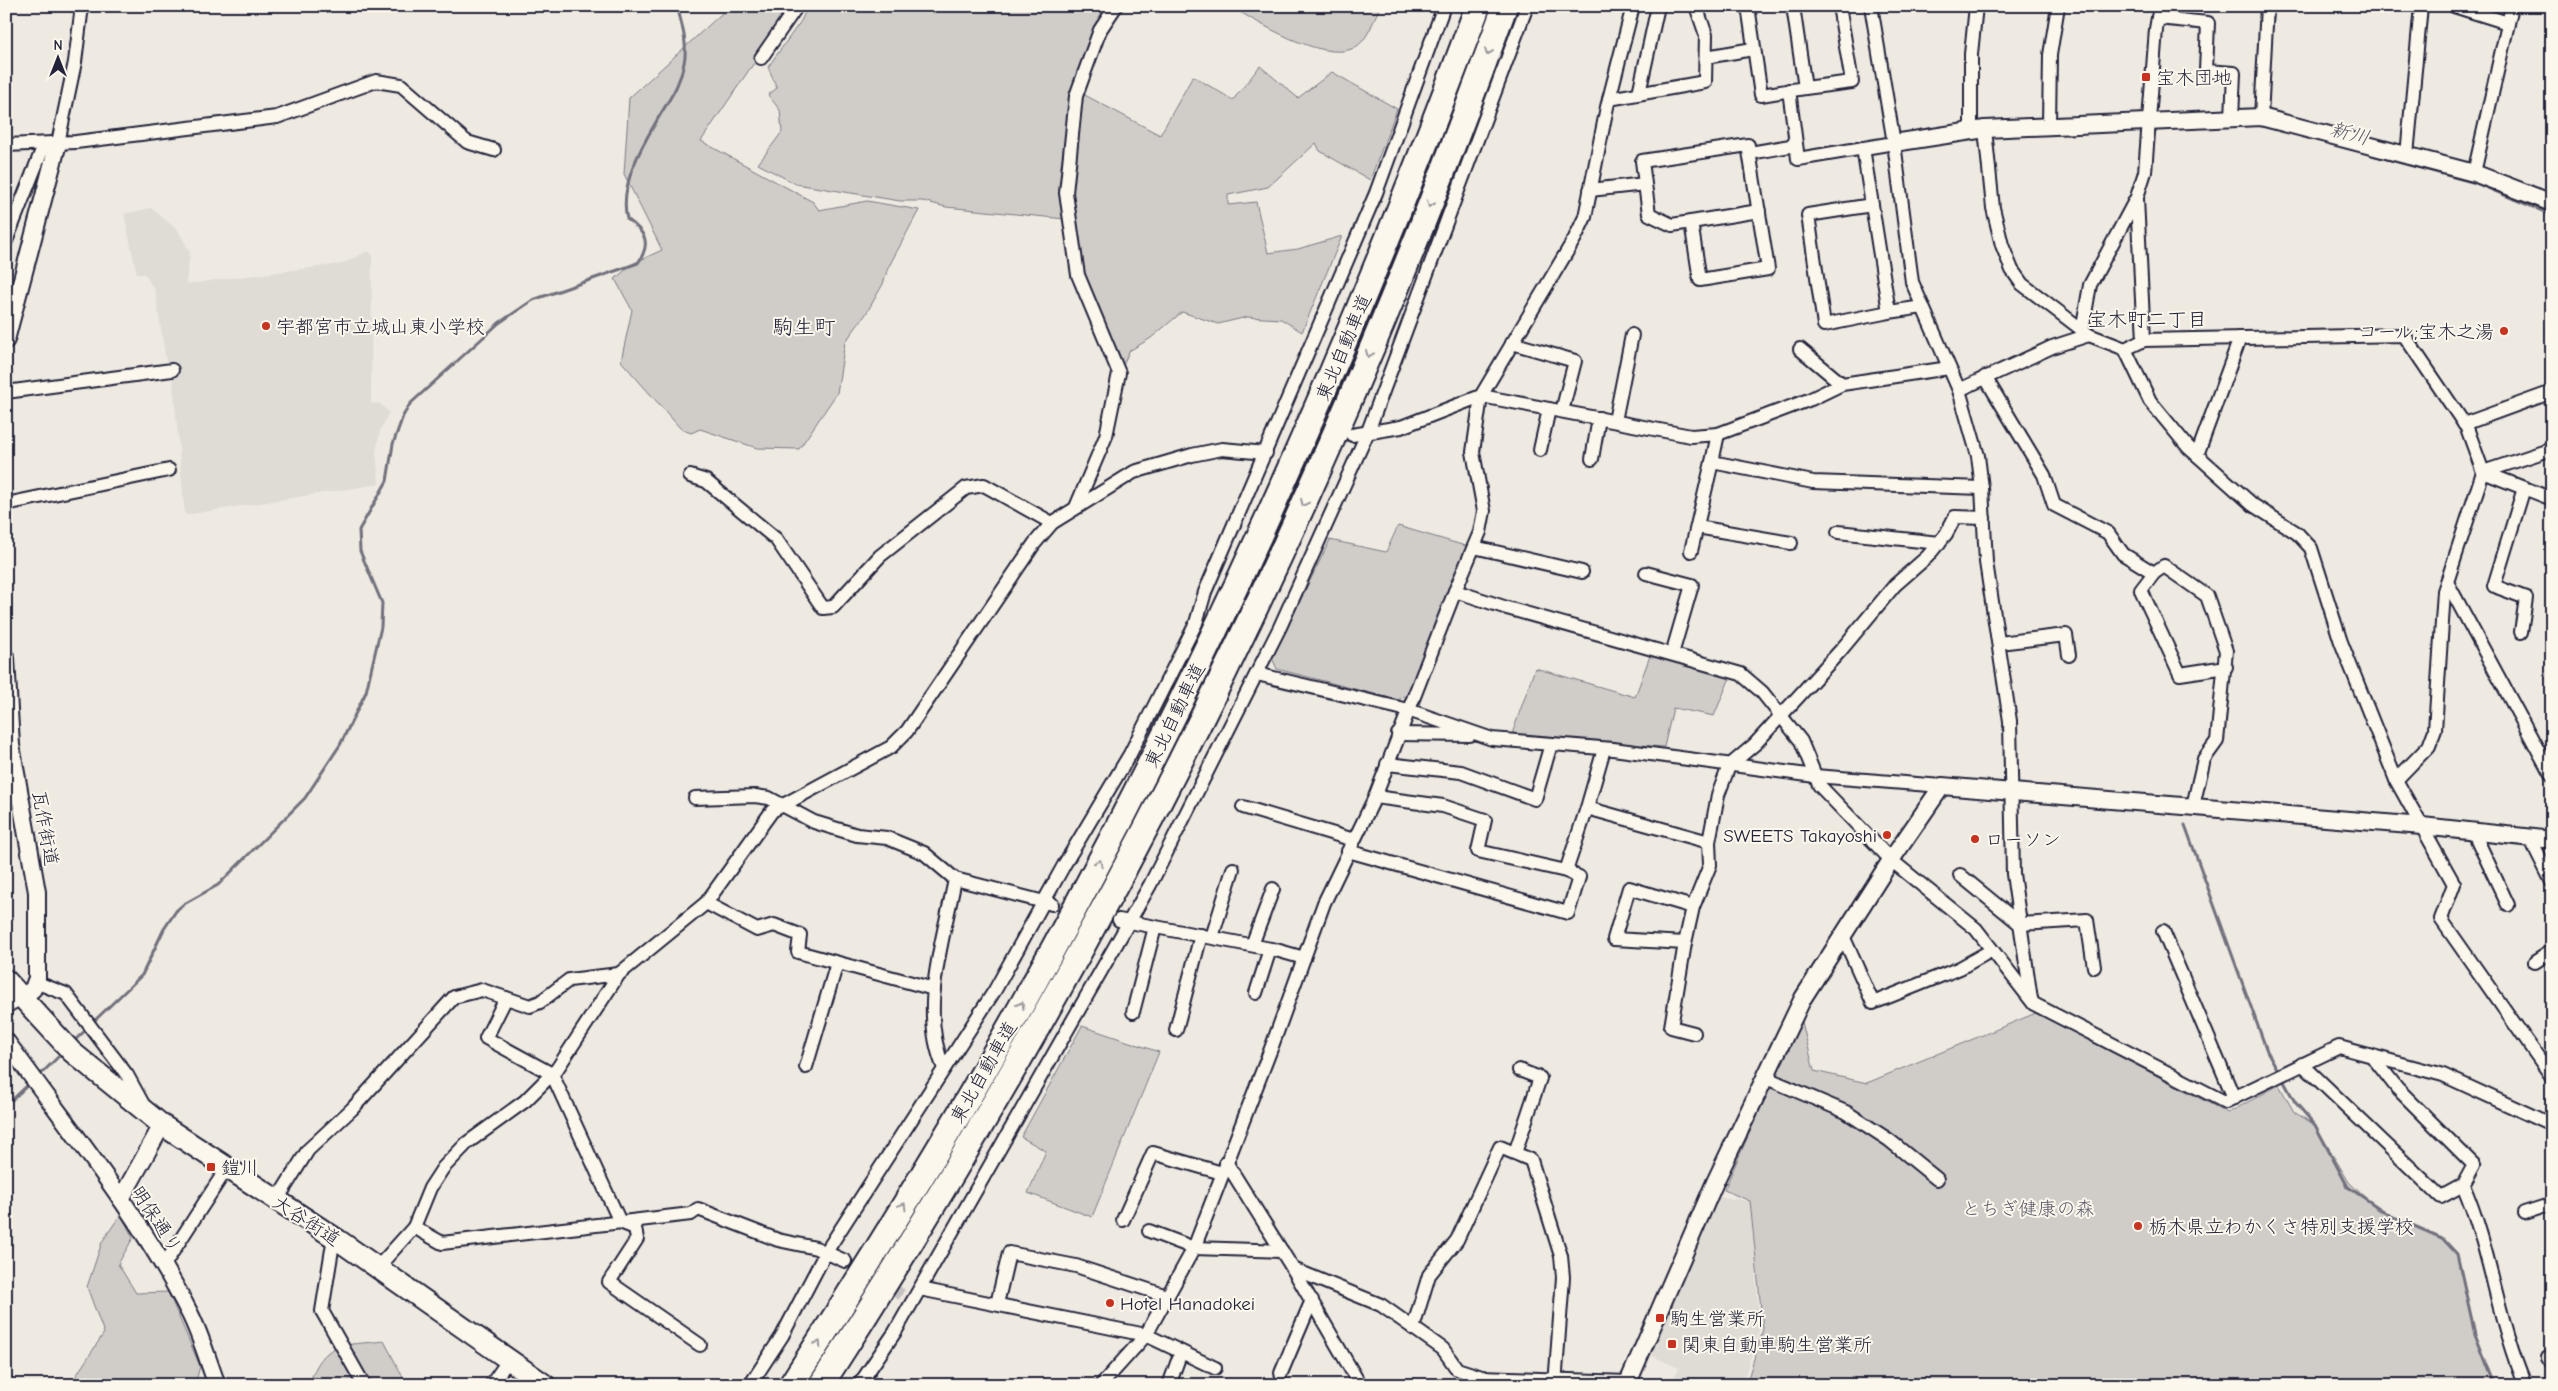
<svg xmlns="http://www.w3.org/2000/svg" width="2558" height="1391" viewBox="0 0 2558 1391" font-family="'Comic Neue','Klee One',sans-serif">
<rect width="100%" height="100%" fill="#eeeae2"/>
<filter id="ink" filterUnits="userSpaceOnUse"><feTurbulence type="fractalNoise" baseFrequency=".02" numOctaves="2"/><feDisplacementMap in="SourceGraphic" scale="10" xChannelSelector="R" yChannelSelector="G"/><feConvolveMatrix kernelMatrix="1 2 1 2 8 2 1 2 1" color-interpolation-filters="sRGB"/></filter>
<g filter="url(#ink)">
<g fill="#dfdbd5">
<polygon points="151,208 178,230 190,253 186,284 341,264 368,251 372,254 371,404 379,403 389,412 380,431 376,452 379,484 185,515 172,370 166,361 155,291 145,274 137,274 124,214"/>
<polygon points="1718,1197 1750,1201 1760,1328 1742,1385 1670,1385 1679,1368 1648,1354"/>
</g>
<g fill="#d0cdc9" stroke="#797882">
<polygon points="730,6 791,6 788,19 749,70 701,141 813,202 819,210 867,201 919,210 888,268 883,284 866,314 845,342 837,393 799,449 757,448 700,429 691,433 681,429 621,361 632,310 615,279 632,264 662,250 624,174 629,98"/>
<polygon points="808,6 1114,6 1072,100 1061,165 1065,219 946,207 923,201 900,201 796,184 758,164 782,132 780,110 768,95 777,88 768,67 801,21"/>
<path d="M1230 6H1380C1374 19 1368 41 1354 48 1323 63 1257 22 1230 6Z"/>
<polygon points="1260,66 1298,98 1332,72 1397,109 1370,180 1320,151 1316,143 1268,187 1228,195 1228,205 1256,202 1268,253 1298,249 1342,236 1302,332 1281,319 1247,317 1218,324 1182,312 1151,338 1129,351 1122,368 1076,263 1071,210 1081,93 1160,135 1193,76 1233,100"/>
<polygon points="1398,526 1469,547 1407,695 1398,700 1277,669 1272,658 1330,540 1386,552"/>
<polygon points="1651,653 1731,675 1714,716 1673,708 1664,747 1512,734 1535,668 1635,697"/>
<polygon points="2036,1013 2228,1113 2279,1085 2294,1112 2315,1125 2349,1182 2378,1210 2442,1238 2457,1254 2475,1334 2495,1385 1746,1385 1763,1329 1750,1201 1724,1190 1789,1045 1802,1022 1814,1071 1867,1083"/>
<polygon points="1082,1026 1159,1052 1092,1217 1028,1193 1046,1151 1021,1137"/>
<polygon points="121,1214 133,1238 118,1264 136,1293 168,1292 200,1366 195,1385 70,1385 104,1333 87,1287 102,1242"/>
<path d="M384 1341 407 1385H309C324 1339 342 1346 384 1341Z"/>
</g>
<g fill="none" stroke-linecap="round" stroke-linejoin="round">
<g stroke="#716f7c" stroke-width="3">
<polyline points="2269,8 2274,9 2272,28"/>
<polyline points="2372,155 2476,183 2552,215"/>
<polyline points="2185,825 2267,1051 2279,1072"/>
<path d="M92 1023 142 975 164 929 176 911 184 904 218 885 305 798 340 745 366 692 381 627 382 603 360 551 359 530 387 481 393 444 403 416 410 404 499 323 533 300 638 263C652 242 645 232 627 219 619 187 640 149 656 122 667 102 680 87 684 63 688 44 682 25 677 6"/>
<polyline points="73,1042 88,1028"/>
<polyline points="39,1076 63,1052"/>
<polyline points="2282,1078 2295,1102 2315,1125 2348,1187 2391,1216 2442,1238 2457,1254 2475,1334 2495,1385"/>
<polyline points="6,1101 13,1099 30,1083"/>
</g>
<g stroke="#c5c2c1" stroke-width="12" stroke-dasharray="12 6" stroke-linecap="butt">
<polyline points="1298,412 1340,430"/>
<polyline points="1052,904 1119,920"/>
<polyline points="845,1261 904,1296"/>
</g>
<defs>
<g id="minor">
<polyline points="1748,6 1761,95 1805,88 1793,6"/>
<polyline points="1871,6 1894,143 1912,282 1959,390 1978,456 1982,488 1986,562 2010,721 2013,874 2031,999"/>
<polyline points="2454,6 2508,23"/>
<polyline points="2158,18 2208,23 2206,71 2234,73 2232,118"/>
<polyline points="1706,57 1753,49"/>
<polyline points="761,58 797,6"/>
<polyline points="1805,88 1852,82 1839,6"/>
<polyline points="1789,90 1798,159 1894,143"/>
<polyline points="1639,93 1658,6"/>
<polyline points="1609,99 1705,82 1706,35 1696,6"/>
<polyline points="2261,117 2267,6"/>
<polyline points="2049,125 2050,55 2058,6"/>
<polyline points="1985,129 1993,208 2002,245 2012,270 2022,284 2089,335 2125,349 2150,401 2188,447 2253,505 2297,533 2311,548 2341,642 2396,780 2454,884 2441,919 2552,1077"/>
<polyline points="1971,131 1971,54 1976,6"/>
<polyline points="58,143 75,62 82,6"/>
<polyline points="6,145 76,142 277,117 376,81 401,85 467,142 494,150"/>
<polyline points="1863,148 1889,312 1824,325 1808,215 1872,205"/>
<polyline points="1750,153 1796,145"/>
<polyline points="2407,155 2421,6"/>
<polyline points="2474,173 2512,6"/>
<polyline points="1590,190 1645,184 1642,161 1748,145 1768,269 1700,280 1691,222 1672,225 1649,214 1645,184"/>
<polyline points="1691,222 1759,211"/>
<polyline points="6,241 44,145"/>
<polyline points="1889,312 1923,307"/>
<polyline points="2082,331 2090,285 2137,197 2145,172 2156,29 2160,6"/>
<polyline points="2144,340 2404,335 2467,428 2483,472 2447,582 2552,776"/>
<polyline points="1512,343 1575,361 1562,411"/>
<polyline points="1800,349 1842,384"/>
<polyline points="2125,349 2144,340 2137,199"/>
<polyline points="1985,377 2044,475 2054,505 2108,533 2123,554 2154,573"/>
<polyline points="1959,390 2052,347 2089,335"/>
<polyline points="6,392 172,370"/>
<polyline points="1615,421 1632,335"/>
<polyline points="2464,424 2552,392"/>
<polyline points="1718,434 1811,399 1842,384 1949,368"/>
<polyline points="1352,435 1401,427 1481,396 1691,436 1718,434 1712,462 1813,482 1982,488"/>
<polyline points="1540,450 1549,409"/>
<polyline points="2197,455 2240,338"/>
<polyline points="1592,459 1599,418"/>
<polyline points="2483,472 2552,499"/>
<polyline points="2483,472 2552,449"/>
<polyline points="690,476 706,481 776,539 823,608 833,607 880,556 966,488 984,485 1052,523"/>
<polyline points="6,504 169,470"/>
<polyline points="1076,507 1106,436 1119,373 1078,275 1066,193 1076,96 1100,30 1116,6"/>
<polyline points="1697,527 1791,543"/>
<polyline points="1838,532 1939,543"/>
<polyline points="1474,547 1582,572"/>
<polyline points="1691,551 1712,462"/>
<polyline points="1646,573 1692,585 1672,654"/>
<polyline points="1455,591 1480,532 1484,511 1473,452 1481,396 1575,238 1585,217 1607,107 1633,6"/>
<polyline points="2521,632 2526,598 2494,586 2524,488"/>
<polyline points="1999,643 2066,635 2069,655"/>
<polyline points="1257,674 1408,710 1492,739 1613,749 1815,776 1942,786"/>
<polyline points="1398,734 1470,735"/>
<polyline points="1604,749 1587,808 1709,842"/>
<polyline points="1387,764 1461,772 1535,799 1551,744"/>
<polyline points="2396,780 2429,746 2435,730 2444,591 2447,582"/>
<polyline points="6,795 19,791"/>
<polyline points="695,798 755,796 769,798 814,822 857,835 887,838 924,853 955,879 1052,904"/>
<polyline points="2193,806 2204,759 2217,741 2226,651 2207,596 2164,566 2154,573 2141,590 2180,674 2226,667"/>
<polyline points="1243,807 1354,840"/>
<polyline points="2473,831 2508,905"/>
<polyline points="2530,838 2552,882"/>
<polyline points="1348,851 1568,913 1579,877 1566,871 1478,851 1485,820 1443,806 1375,797"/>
<polyline points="1566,871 1587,808"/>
<polyline points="1960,875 2020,924 2087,920 2094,967"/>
<polyline points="706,903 757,930 774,925 800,935 798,952 934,989"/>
<polyline points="1693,907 1629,888 1614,939 1685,943 1693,907 1710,865 1709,842 1718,795 1729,766 1755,744 1841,650 1895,585 1927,557 1946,534 1955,517 1984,518"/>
<polyline points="1119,920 1276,950 1304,958"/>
<polyline points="2163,931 2234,1098"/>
<polyline points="1843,936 1873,1003 1960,968 1992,950"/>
<polyline points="1212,937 1233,869"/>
<polyline points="1685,943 1671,1027 1694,1033"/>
<polyline points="1252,945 1273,889"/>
<polyline points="2535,962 2552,951"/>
<polyline points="35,982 66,994 127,1075 144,1106"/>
<polyline points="1256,993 1270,949"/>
<polyline points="506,998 486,1038 552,1074 620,1222 635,1228 637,1239 609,1282 700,1345"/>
<polyline points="6,1007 21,998"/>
<polyline points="1133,1012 1155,927"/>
<polyline points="1176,1030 1201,935"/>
<polyline points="2302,1064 2441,1197 2463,1185 2474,1165 2397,1088 2372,1056"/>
<polyline points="806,1067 837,963"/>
<path d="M944 1068C918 1010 944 939 955 879"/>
<polyline points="1764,1077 1846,1112 1889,1140 1937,1179"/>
<polyline points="1515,1153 1540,1078 1519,1070"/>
<polyline points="1226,1162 1293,1269 1360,1385"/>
<path d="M2463 1185C2491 1249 2497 1320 2525 1385"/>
<polyline points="277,1200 308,1150 352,1109 454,997 482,990 530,1006 540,1002 569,980 619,974"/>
<polyline points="2524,1213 2552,1204"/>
<polyline points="1123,1220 1153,1153 1222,1173"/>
<polyline points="414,1227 442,1243 691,1214 698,1209 778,1240 816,1248 845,1261"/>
<polyline points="1149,1231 1194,1248 1282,1251"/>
<polyline points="334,1237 322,1311 364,1385"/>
<polyline points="164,1265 227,1168"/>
<polyline points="378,1267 414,1227 430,1188 443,1168 467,1143 525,1101 557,1069 619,974 706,903 772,811 891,747 907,731 1034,544 1052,523 1134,472 1192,455 1222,449 1266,453"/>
<polyline points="1293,1269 1381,1305 1443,1349 1457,1369 1482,1377 1628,1382"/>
<polyline points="920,1289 1146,1335 1215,1368"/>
<polyline points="997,1304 1009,1253 1076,1266 1167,1296"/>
<polyline points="1413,1328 1429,1275 1457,1240 1500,1147 1531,1160 1561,1256 1563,1277 1555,1385"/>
<polyline points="2548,1358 2552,1358"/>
<polyline points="1281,1373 1312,1300"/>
<polyline points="491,1385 510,1358"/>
<polyline points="750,1385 782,1336 826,1252 995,990 1064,865 1130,754 1196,623 1205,592 1376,193 1444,6"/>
<polyline points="859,1385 895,1332 1150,885 1280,627 1367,434 1527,6"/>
<polyline points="1101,1385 1146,1335 1194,1248 1272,1046 1324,903 1375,797 1455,591 1507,608 1741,674 1762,692 1801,741 1819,785 1891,860 1976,929 2034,1004 2225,1102 2339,1047 2443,1075 2552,1125"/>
<polyline points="1169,1385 1181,1352"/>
</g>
<g id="tertiary">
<polyline points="1894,143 1985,129 2261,117 2474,173 2552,203"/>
<polyline points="6,340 58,143"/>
<polyline points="6,658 11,745 37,892 37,978 33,989 21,998"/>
<path d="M6 1041C70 1130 141 1216 190 1314 201 1336 208 1361 217 1385"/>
<polyline points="121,1199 162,1125"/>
<polyline points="1627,1385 1715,1182 1803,998 1891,860 1942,786 2422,826 2552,840"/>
</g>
<polyline id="primary" points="6,980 72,1052 162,1125 338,1240 545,1385"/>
<g id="motorway">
<path d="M791 1385C895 1224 995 1060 1084 891 1236 606 1365 309 1478 6"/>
<path d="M821 1385C1016 1083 1189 767 1333 438 1396 296 1452 152 1505 6"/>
</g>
</defs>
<use href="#minor" stroke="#22223b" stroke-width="16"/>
<use href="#tertiary" stroke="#22223b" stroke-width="20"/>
<use href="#primary" stroke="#22223b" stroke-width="24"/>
<use href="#motorway" stroke="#22223b" stroke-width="28"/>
<use href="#minor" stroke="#fbf7ec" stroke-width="12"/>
<use href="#tertiary" stroke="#fbf7ec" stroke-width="16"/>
<use href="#primary" stroke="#fbf7ec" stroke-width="20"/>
<use href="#motorway" stroke="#fbf7ec" stroke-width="24"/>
</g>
<defs><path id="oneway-chevron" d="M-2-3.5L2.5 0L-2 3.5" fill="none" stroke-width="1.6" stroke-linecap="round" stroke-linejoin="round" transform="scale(1.25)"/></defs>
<g stroke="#99979c">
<use href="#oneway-chevron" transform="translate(1488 52) rotate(110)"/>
<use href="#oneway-chevron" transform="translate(1430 204) rotate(112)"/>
<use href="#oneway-chevron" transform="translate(1369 354) rotate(113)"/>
<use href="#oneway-chevron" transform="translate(1304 503) rotate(115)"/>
<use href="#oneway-chevron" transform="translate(1099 863) rotate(-63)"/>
<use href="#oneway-chevron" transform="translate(1021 1005) rotate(-60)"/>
<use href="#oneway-chevron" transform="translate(903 1206) rotate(-59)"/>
<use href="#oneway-chevron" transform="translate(818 1344) rotate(-57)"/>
</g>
</g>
<g fill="#c8321e" stroke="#fbf7ec" stroke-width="2">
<rect x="2141" y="72" width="10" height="10" rx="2.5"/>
<circle cx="266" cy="326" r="5"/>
<circle cx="2504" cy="331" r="5"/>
<circle cx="1887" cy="835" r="5"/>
<circle cx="1975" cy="839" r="5"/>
<rect x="206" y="1162" width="10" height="10" rx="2.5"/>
<circle cx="2138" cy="1226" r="5"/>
<circle cx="1110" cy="1303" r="5"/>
<rect x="1655" y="1313" width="10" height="10" rx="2.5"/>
<rect x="1667" y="1339" width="10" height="10" rx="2.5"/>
</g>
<g text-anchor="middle" stroke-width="4" stroke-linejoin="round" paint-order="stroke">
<g font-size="19" fill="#22223b" stroke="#fbf7ec" text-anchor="start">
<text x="2156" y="84">宝木団地</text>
<text x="276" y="333">宇都宮市立城山東小学校</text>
<text x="2494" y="338" text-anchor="end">コール;宝木之湯</text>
<text x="1877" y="842" text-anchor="end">SWEETS Takayoshi</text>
<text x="1985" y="846">ローソン</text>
<text x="221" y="1174">鎧川</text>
<text x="2148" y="1233">栃木県立わかくさ特別支援学校</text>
<text x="1120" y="1310">Hotel Hanadokei</text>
<text x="1670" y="1325">駒生営業所</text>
<text x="1682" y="1351">関東自動車駒生営業所</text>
</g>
<g font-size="19" fill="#22223b" stroke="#fbf7ec">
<text transform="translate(1343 347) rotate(-67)" y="7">東北自動車道</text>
<text transform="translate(1174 715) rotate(-64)" y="7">東北自動車道</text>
<text transform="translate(46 828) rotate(80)" y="7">瓦作街道</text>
<text transform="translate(983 1072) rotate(-60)" y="7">東北自動車道</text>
<text transform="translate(157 1219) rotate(57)" y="7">明保通り</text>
<text transform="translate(307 1220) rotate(33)" y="7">大谷街道</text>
</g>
<g font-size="19" fill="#565566" stroke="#fbf7ec">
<text x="2028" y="1215">とちぎ健康の森</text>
</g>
<g font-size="20" font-style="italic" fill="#575666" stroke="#fbf7ec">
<text transform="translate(2350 133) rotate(15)" y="7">新川</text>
</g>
<g font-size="20" fill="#22223b" stroke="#fbf7ec">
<text x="2147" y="326">宝木町二丁目</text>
</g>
<g font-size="21" fill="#22223b" stroke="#fbf7ec">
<text x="804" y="334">駒生町</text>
</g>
</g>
<rect width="2558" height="1391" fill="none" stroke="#fbf7ec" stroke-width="25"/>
<rect x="12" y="12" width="2533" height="1366" fill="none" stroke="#22223b" stroke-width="2" filter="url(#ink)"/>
<g transform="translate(58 58)" stroke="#fbf7ec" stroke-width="4" paint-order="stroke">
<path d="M0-4L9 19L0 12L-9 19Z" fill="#22223b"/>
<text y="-8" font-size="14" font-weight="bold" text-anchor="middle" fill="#22223b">N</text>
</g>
</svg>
